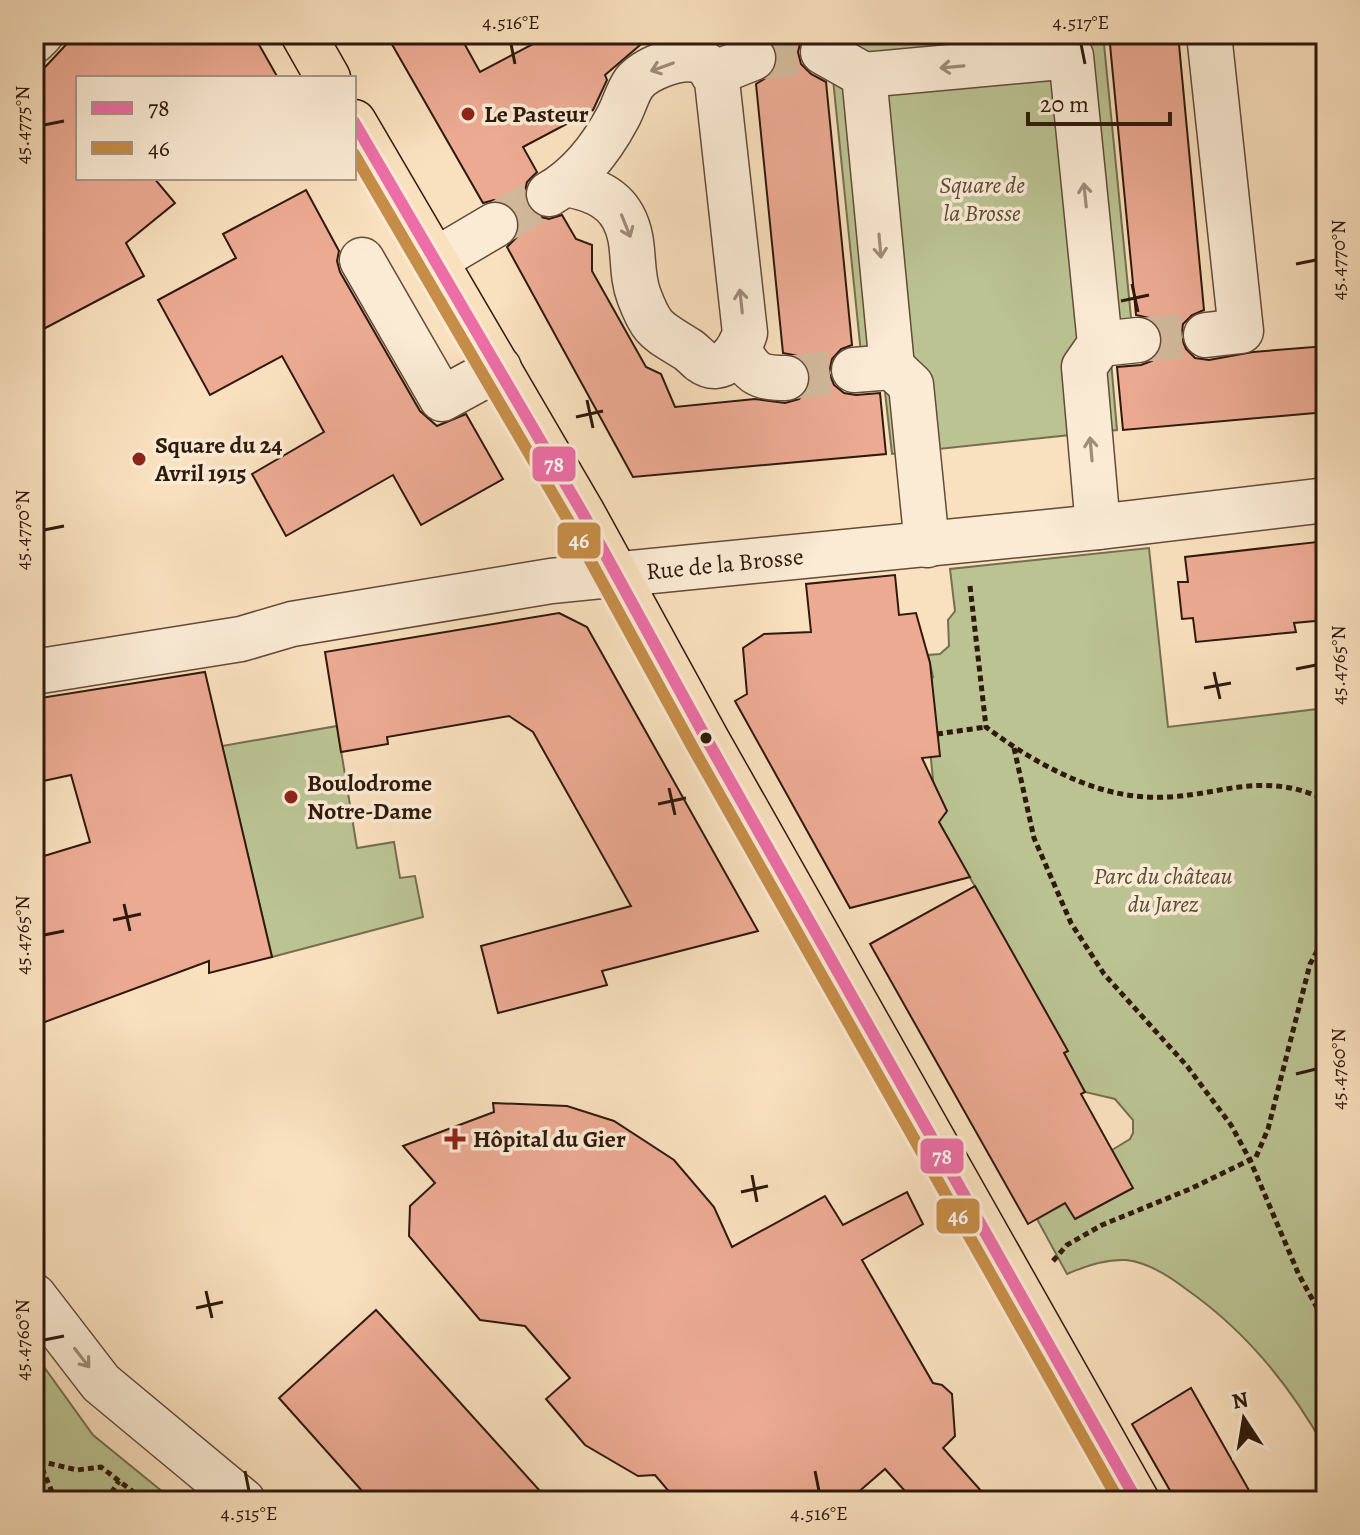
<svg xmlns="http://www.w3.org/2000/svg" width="1360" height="1535" viewBox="0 0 1360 1535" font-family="Alegreya,serif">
<rect width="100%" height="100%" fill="#f9e0be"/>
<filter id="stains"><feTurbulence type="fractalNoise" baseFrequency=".0025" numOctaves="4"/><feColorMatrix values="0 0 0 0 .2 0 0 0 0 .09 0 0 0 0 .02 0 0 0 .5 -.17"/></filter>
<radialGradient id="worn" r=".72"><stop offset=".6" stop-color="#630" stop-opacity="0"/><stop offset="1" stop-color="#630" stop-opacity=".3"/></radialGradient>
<g fill="#bbc393" stroke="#756e4f" stroke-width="2">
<polygon points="893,34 1103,34 1135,358 1111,361 1117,430 892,454 884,383 864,383 829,40"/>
<path d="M1149 548 1168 727 1326 708V1450C1291 1386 1246 1331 1186 1289 1169 1276 1148 1262 1126 1260 1105 1259 1085 1266 1067 1274L1037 1219 1066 1203 1076 1219 1132 1188 1112 1150 1130 1139 1133 1133V1120L1115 1099 1085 1092 1064 1053 1067 1050 937 819 946 813 945 807 935 800 923 678 933 677 928 655 940 654 949 646 948 620 955 611 950 569Z"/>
<polygon points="337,726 357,848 394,842 400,878 415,876 423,917 272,957 222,746"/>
<polygon points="34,1353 93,1435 174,1501 34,1501"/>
</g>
<g fill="#ecaa93" stroke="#2f190b" stroke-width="2">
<polygon points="76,34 253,34 278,78 78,78 78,178 154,178 175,203 126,243 144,276 34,334 34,79"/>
<polygon points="386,34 459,34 480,72 552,34 653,34 605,75 607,80 593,110 523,147 537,172 527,182 524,196 528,208 537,216 549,219 562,215 576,239 592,245 592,271 646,367 661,374 675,407 755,399 785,403 799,399 808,390 811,378 807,365 798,356 783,353 756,84 772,74 778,61 776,48 769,39 759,34 807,34 801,40 798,52 801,64 811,74 826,82 852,345 841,349 832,359 829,373 834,385 844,393 856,395 880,393 886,454 633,477 507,247 517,237 520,226 517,213 507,203 494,200 483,203"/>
<polygon points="1109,34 1178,34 1204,310 1192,315 1183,324 1181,337 1186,349 1195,358 1209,360 1253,352 1326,346 1326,412 1123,430 1117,367 1141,365 1152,361 1160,351 1163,338 1158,325 1149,318 1136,315"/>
<polygon points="306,190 339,251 337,261 340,272 420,411 437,426 466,414 503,479 421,525 393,475 286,536 252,474 324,432 282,356 210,395 158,300 236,258 223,234"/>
<polygon points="1326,541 1326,620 1294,623 1296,632 1196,642 1193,618 1182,619 1178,582 1188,582 1185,557"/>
<polygon points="895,575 899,615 916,613 930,663 940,756 922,758 947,811 939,822 970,877 850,908 735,701 747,694 743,648 764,634 811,632 806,584"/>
<polygon points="559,613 587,627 758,931 602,971 607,985 498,1013 481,946 631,906 533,732 509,716 387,737 388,744 341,752 325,652"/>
<polygon points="205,672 272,957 209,973 209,961 34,1026 34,859 90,842 71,775 34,783 34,699"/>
<polygon points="975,886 1068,1051 1064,1053 1085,1092 1081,1094 1133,1188 1075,1219 1065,1203 1028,1224 870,944"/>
<polygon points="493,1103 567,1106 614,1121 674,1160 714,1207 732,1247 825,1196 843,1225 907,1192 923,1224 862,1260 933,1383 942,1385 952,1394 955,1436 943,1448 990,1501 914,1501 885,1469 848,1501 677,1501 655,1475 638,1476 585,1445 546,1399 570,1378 525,1326 480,1320 409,1236 410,1206 435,1183 403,1146 494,1112"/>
<polygon points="376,1310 390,1325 549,1501 371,1501 279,1398"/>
<polygon points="1191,1388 1255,1501 1176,1501 1132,1424"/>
</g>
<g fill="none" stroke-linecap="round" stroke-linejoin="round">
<g stroke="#d1b89a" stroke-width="44" stroke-dasharray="44 22" stroke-linecap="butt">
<polyline points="753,58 823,52"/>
<polyline points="495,225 549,194"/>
<polyline points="1138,340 1206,335"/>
<polyline points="786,378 854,370"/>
</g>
<defs>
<g id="minor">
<polyline points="34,41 41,34"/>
<polyline points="823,52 864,75"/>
<polyline points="713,74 753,58"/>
<path d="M549 194C579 177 602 147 618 117 624 106 627 93 634 83 645 69 678 56 696 60 708 63 712 71 717 81L745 333C739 351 723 377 701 361 696 357 692 352 687 349 657 330 652 331 639 296 629 270 637 242 623 217 611 195 588 188 566 184"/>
<polyline points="362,260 442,399 499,368"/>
<polyline points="434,261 495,225"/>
<polyline points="1206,335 1241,331 1209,34"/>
<polyline points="1100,344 1138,340"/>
<path d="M739 351C753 374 758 378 786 378"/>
<polyline points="854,370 892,367"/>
<polyline points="927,545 911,385 892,367 864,75 1071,56 1100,344 1084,367 1098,527"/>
<path id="s1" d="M34 672 241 639 292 624 551 581 1098 527 1326 500"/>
<polyline points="34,1296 101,1383 243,1501"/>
</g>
<g id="major">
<polyline points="303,34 328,78"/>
<polyline points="354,122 582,512 707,740 1137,1501"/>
</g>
</defs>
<use href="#minor" stroke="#624b38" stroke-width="47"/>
<use href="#major" stroke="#2f190b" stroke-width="47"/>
<g stroke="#2f190b" stroke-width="5" stroke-dasharray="6 4" stroke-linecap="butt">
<path d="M970 586 986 727C1030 760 1088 794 1146 797 1213 801 1257 767 1326 800"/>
<polyline points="937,734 986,727"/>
<polyline points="1014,748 1034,838 1071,923 1104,974 1187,1066 1231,1125 1250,1160 1299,1275 1326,1324"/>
<polyline points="1053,1261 1067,1245 1102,1225 1190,1189 1256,1157 1268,1129 1310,964 1326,935"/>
<polyline points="34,1450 56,1501"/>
<polyline points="39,1461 77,1470 101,1467 145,1501"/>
<polyline points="106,1501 119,1481"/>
</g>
<use href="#minor" stroke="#fbebd5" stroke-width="44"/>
<use href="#major" stroke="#f9e0be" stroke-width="44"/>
<defs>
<polyline id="bus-1" points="354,122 582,512 707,740 1137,1501"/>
<polyline id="bus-2" points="354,154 568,520 693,748 1119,1501"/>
</defs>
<use href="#bus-1" stroke="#fbebd5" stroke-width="18"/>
<use href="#bus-2" stroke="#fbebd5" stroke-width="18"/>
<use href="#bus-1" stroke="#ed6ea7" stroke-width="12"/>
<use href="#bus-2" stroke="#c68d48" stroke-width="12"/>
</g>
<defs><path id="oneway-shaft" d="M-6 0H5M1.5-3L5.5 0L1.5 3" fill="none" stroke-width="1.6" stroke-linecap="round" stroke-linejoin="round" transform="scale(2)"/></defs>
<g stroke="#9f8c7a">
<use href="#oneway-shaft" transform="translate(662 67) rotate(160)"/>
<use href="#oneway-shaft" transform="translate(952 67) rotate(175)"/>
<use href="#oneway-shaft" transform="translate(1085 195) rotate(-96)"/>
<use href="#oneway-shaft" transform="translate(626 226) rotate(68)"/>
<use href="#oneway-shaft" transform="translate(880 246) rotate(85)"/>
<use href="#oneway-shaft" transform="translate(741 301) rotate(-96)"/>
<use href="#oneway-shaft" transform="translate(1091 449) rotate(-95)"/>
<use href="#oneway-shaft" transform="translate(82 1358) rotate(52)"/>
</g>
<path fill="none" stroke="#2f190b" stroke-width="3" d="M511 44 515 64M1081 44 1085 64M44 125 64 121M1296 264 1316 260M1132 284 1138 312M1121 301 1149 295M587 400 593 428M576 417 603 411M44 530 64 526M1296 669 1316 665M1214 672 1220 699M1204 688 1231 683M669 788 675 815M658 804 686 798M124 904 130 931M113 920 141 914M44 935 64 931M1296 1074 1316 1069M752 1175 757 1202M741 1192 768 1186M206 1291 212 1318M196 1308 223 1302M44 1340 64 1336M245 1471 249 1491M815 1471 819 1491"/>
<g fill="#8f2418" stroke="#fbebd5" stroke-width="3">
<circle cx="468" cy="114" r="8"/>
<circle cx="139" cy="459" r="8"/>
<circle cx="291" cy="797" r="8"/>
<path d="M451 1127h8v8h8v8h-8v8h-8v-8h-8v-8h8z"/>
</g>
<circle fill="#2f190b" stroke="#fbebd5" stroke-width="3" cx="706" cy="738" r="7"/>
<g text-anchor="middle" stroke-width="7" stroke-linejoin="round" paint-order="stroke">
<g font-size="24" font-weight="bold" fill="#2f190b" stroke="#fbebd5" text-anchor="start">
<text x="484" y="122">Le Pasteur</text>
<text x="155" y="453">Square du 24<tspan x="155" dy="28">Avril 1915</tspan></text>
<text x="307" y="791">Boulodrome<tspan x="307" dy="28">Notre-Dame</tspan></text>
<text x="473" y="1147">Hôpital du Gier</text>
</g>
<g font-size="24" font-style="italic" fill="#594c34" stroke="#fbebd5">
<text x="982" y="193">Square de<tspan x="982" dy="28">la Brosse</tspan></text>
<text x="1163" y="884">Parc du château<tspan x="1163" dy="28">du Jarez</tspan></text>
</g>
<g font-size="24" fill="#2f190b" stroke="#fbebd5">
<text dy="8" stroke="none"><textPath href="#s1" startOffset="700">Rue de la Brosse</textPath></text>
</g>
</g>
<g stroke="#fbebd5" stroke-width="3">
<rect x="531" y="445" width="46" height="38" rx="8" fill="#ed6ea7"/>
<rect x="556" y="521" width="46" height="39" rx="8" fill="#c68d48"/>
<rect x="919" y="1137" width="46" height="38" rx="8" fill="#ed6ea7"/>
<rect x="935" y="1197" width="46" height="38" rx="8" fill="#c68d48"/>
</g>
<g font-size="22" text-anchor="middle" font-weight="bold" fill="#fff">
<text x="554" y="472">78</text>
<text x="579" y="548">46</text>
<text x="942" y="1164">78</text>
<text x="958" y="1224">46</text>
</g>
<rect width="1360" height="1535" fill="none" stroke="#f9e0be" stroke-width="88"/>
<rect x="76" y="76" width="280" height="104" fill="#fbebd5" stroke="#a99784" stroke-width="2"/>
<rect x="92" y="102" width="40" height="12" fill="#ed6ea7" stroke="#a99784" stroke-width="2"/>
<text x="148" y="116" font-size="24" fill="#2f190b">78</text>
<rect x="92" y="142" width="40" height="12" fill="#c68d48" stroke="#a99784" stroke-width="2"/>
<text x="148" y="156" font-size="24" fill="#2f190b">46</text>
<g transform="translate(1244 1419) rotate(348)" stroke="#fbebd5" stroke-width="6" paint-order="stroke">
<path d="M0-6L14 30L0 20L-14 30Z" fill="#2f190b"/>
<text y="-12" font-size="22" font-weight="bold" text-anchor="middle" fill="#2f190b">N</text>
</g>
<path d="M1028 112v12h142v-12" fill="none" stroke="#2f190b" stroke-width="4"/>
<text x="1040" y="112" font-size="24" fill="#2f190b" stroke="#fbebd5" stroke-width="6" paint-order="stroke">20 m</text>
<rect x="44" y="44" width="1272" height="1447" fill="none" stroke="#2f190b" stroke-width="3"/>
<g font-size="20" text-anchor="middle" fill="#2f190b">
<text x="511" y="29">4.516°E</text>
<text x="1081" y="29">4.517°E</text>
<text transform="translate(22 125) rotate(-90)" y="7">45.4775°N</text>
<text transform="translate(1338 260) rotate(-90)" y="7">45.4770°N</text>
<text transform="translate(22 530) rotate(-90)" y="7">45.4770°N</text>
<text transform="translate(1338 665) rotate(-90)" y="7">45.4765°N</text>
<text transform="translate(22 935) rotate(-90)" y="7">45.4765°N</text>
<text transform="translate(1338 1069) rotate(-90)" y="7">45.4760°N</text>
<text transform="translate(22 1340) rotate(-90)" y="7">45.4760°N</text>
<text x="249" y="1520">4.515°E</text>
<text x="819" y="1520">4.516°E</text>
</g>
<rect width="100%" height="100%" filter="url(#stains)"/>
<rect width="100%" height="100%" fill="url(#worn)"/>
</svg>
